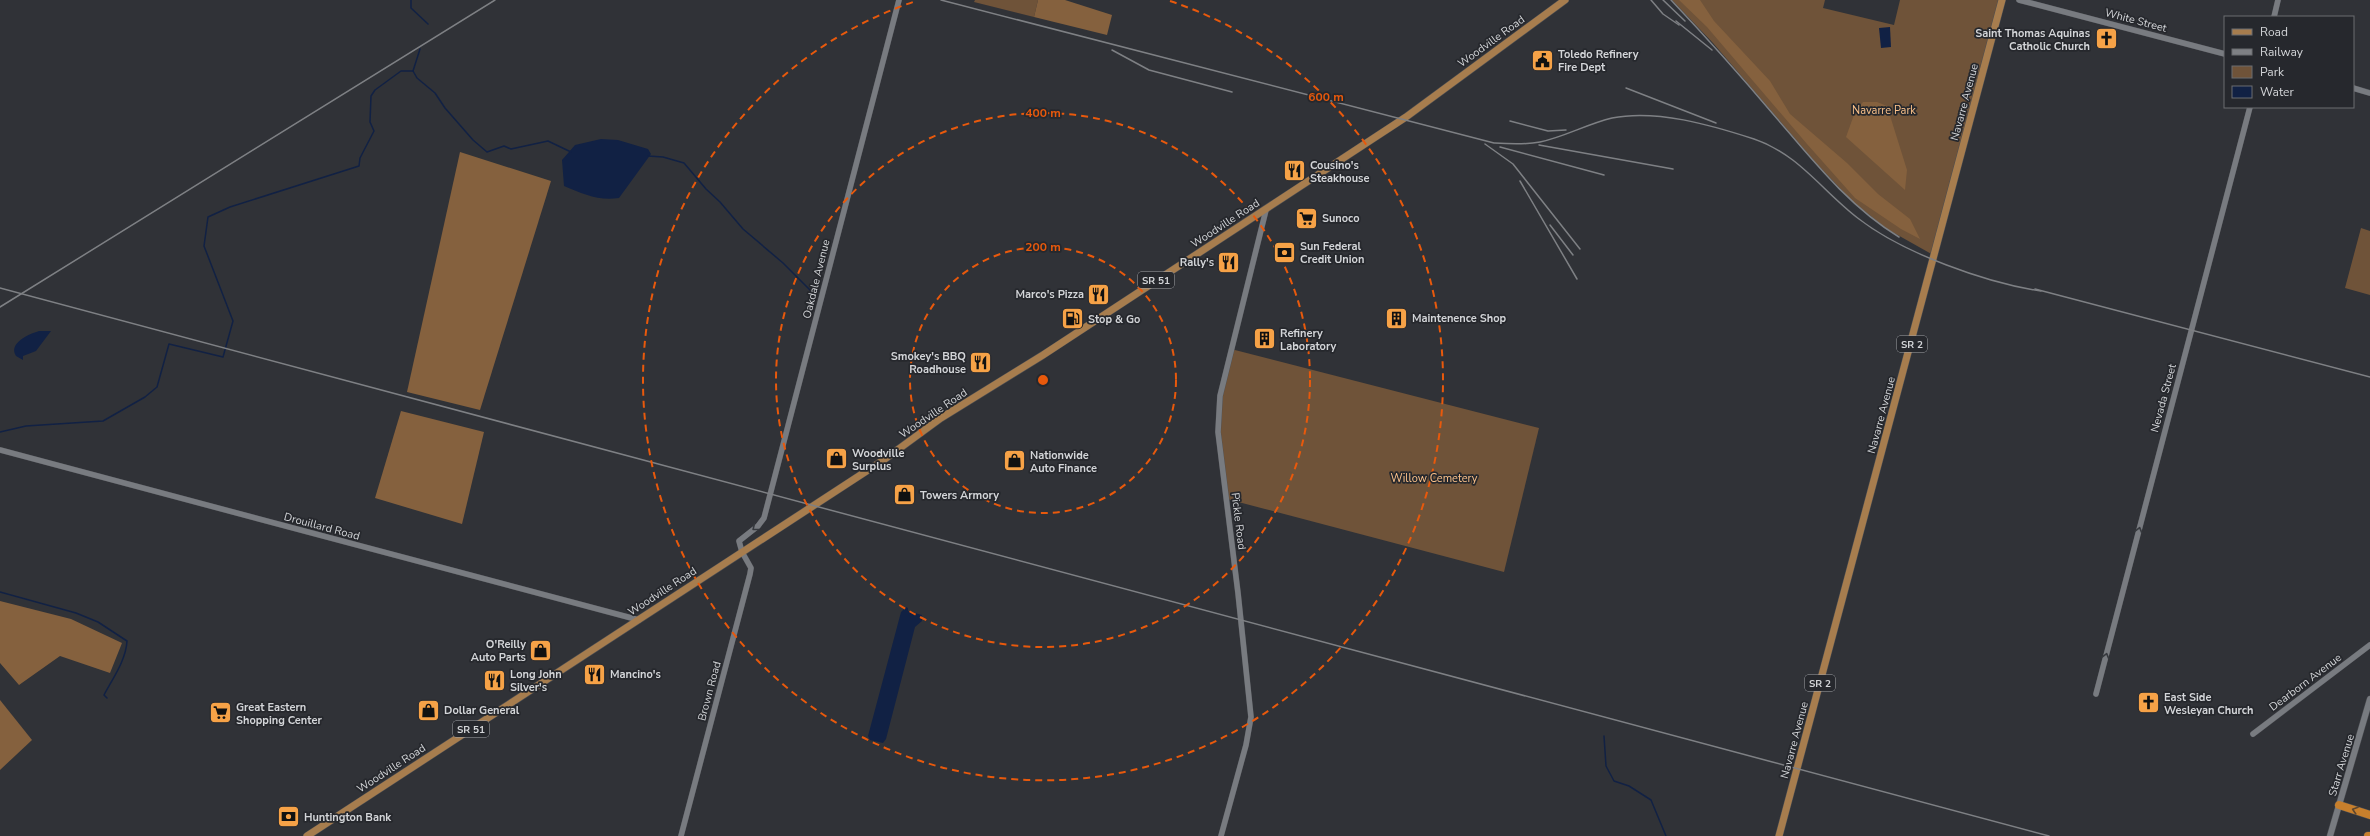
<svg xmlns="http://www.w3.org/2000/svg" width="2370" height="836" viewBox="0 0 2370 836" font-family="'Nunito Sans',sans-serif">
<rect width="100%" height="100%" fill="#303237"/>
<g fill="#6f5339">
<polygon points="975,0 1038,0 1034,17 974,2"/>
<polygon points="1672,0 1825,0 1823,8 1894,25 1900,0 2002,0 1935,256 1887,229 1852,201 1816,163 1713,43"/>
<polygon points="2361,228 2370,231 2370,295 2345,288"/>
<polygon points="1231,349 1539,428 1504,572 1227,499 1218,412"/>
</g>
<g fill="#85613e">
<polygon points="1038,0 1065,0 1112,15 1107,35 1034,17"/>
<polygon points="1679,0 1700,0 1714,21 1770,81 1790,114 1847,163 1878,194 1910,219 1920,239 1901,229 1855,198 1807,144 1707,27"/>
<polygon points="1863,102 1877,102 1887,106 1907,170 1905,190 1846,137 1855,112"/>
<polygon points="460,152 551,181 480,410 407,392"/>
<polygon points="401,411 484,432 462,524 375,498"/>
<polygon points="0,601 71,619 122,643 110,673 60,656 19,685 0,663"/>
<polygon points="0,700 32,740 0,770"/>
</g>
<g fill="#112144">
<polygon points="1890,27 1891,47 1881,48 1879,28"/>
<path d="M601 139 618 140 648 149 651 154 619 198C598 201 583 194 564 186L562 160 575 145Z"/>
<path d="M39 331H51L36 351 23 356V360L16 356C8 343 29 334 39 331Z"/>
<polygon points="906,607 908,608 908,611 922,615 922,621 915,627 886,739 883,743 870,740 868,736 901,612"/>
</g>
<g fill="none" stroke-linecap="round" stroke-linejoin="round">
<g stroke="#112144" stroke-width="1.5">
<polyline points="411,0 411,8 428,24"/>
<polyline points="420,49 413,71 417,78 435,93 445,108 473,140 487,152 504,146 511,149 548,141 571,152"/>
<polyline points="648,156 663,157 684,163 706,189 720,202 743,229 783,263 811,291"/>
<polyline points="0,432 26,426 103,421 145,397 157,387 169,344 223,357 233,321 204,246 208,217 230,207 359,166 360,158 374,131 370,122 371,96 375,90 401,71 413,71"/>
<path d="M0 592 76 613 98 622 127 641C126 660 113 678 104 695L107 698"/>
<polyline points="1604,736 1606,766 1614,781 1629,786 1651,800 1666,836"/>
</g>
<defs>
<g id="tertiary">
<polyline points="2019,0 2225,54"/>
<polyline points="2274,17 2278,0"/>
<polyline points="2353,88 2370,93"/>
<polyline points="0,450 639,620"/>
<polyline points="2096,694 2250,107"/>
<polyline points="2253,734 2370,645"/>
<polyline points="681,836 750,574 751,568 742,552 739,541 758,526 764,518 899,0"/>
<polyline points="1221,836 1246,745 1251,717 1238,593 1218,432 1220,396 1266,210"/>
</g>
<polyline id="secondary" points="2330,836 2370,699"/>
<g id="primary">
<polyline points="307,836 885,459 941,418 1043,355 1406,117 1565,0"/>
<polyline points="1779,836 2002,0"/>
</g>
<g id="motorway">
<polyline points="2339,805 2370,815"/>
<polyline points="2368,836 2370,836"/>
</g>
</defs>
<use href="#tertiary" stroke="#4c4e52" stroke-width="6"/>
<use href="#secondary" stroke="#4c4e52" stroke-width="7"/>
<use href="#primary" stroke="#4c4e52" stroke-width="8"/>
<use href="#motorway" stroke="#4c4e52" stroke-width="9"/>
<use href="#tertiary" stroke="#787b80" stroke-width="5.5"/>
<use href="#secondary" stroke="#787b80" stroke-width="6"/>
<use href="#primary" stroke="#a77d4e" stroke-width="7"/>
<use href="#motorway" stroke="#c77f2c" stroke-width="8"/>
<g stroke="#7e8084" stroke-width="1.5">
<path d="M941 0 1494 143C1510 144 1525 145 1540 142 1564 137 1587 124 1612 118 1656 109 1711 125 1754 139 1799 154 1823 192 1859 219 1903 253 1986 283 2041 291"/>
<polyline points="1651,0 1663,14 1679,25"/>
<polyline points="1663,0 1685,21"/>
<path d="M1671 0C1706 37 1740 75 1773 114 1811 158 1848 206 1899 237"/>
<polyline points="1676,21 1712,50"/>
<polyline points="1112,50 1149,70 1232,92"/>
<polyline points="1626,88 1716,123"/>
<polyline points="1510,121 1548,131 1566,130"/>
<polyline points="1485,144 1513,164 1580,249"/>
<polyline points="1539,145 1673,169"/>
<polyline points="1500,147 1604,175"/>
<polyline points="1520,181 1577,279"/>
<polyline points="1550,225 1573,255"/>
<polyline points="0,288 2049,836"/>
<polyline points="2035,289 2370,377"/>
<polyline points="0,307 495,0"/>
</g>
</g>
<defs><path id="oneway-chevron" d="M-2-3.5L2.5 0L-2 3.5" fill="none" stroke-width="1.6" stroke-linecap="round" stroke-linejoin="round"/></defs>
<g stroke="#36393e">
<use href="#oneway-chevron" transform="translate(755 528) rotate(141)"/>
<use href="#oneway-chevron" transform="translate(2139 530) rotate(-75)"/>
<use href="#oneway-chevron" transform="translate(2106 656) rotate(-75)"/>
</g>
<use stroke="#5e462d" href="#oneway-chevron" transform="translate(2355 810) rotate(-162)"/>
<g fill="none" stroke="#e8590c" stroke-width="2" stroke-dasharray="7 5">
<circle cx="1043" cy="380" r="133"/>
<circle cx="1043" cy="380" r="267"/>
<path d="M1170 1A400 400 0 1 1 916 1"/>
</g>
<defs>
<symbol id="church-square" viewBox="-11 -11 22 22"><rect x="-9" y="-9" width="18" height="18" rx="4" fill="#f6a247" stroke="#26282d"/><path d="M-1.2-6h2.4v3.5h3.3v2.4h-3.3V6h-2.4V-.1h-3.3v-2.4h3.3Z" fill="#111"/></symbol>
<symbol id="civic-square" viewBox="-11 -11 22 22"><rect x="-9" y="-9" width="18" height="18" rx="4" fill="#f6a247" stroke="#26282d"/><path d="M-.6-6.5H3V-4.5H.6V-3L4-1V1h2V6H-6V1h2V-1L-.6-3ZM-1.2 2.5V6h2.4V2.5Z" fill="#111"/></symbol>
<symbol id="restaurant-square" viewBox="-11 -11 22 22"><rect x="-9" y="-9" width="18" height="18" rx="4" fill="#f6a247" stroke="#26282d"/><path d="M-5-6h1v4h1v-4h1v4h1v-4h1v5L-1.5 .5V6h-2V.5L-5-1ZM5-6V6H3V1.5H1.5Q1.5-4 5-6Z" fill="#111"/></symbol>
<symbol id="supermarket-square" viewBox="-11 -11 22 22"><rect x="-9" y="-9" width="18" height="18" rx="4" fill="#f6a247" stroke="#26282d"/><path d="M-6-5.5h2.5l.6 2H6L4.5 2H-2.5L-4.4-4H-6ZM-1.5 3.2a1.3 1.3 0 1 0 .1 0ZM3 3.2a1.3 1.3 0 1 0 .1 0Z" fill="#111"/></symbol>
<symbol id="bank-square" viewBox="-11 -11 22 22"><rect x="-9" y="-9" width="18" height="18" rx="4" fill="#f6a247" stroke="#26282d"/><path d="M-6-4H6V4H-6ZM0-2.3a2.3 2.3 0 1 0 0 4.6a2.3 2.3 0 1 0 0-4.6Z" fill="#111"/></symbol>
<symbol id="building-square" viewBox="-11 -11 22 22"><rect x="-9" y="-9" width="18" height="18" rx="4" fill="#f6a247" stroke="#26282d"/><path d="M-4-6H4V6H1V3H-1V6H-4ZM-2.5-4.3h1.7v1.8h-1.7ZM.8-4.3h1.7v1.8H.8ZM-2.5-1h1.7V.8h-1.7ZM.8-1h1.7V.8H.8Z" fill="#111"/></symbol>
<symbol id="fuel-square" viewBox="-11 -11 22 22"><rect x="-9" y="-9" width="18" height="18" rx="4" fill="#f6a247" stroke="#26282d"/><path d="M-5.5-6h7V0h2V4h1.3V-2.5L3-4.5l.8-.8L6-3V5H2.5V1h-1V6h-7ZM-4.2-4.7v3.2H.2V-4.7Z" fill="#111"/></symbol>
<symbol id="shop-square" viewBox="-11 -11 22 22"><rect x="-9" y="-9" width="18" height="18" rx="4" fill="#f6a247" stroke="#26282d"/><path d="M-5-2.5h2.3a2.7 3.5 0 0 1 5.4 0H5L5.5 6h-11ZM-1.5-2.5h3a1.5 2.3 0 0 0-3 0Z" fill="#111"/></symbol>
</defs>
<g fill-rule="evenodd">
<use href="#church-square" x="2094" y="26" width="25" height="25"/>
<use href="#civic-square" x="1530" y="48" width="25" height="25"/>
<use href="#restaurant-square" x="1282" y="158" width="25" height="25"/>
<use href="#supermarket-square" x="1294" y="206" width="25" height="25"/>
<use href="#bank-square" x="1272" y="240" width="25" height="25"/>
<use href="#restaurant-square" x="1216" y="250" width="25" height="25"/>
<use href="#restaurant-square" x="1086" y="282" width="25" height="25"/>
<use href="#building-square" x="1384" y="306" width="25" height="25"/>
<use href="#fuel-square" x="1060" y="306" width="25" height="25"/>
<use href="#building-square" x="1252" y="326" width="25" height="25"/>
<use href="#restaurant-square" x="968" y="350" width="25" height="25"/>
<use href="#shop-square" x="824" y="446" width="25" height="25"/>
<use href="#shop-square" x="1002" y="448" width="25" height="25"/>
<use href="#shop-square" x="892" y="482" width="25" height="25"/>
<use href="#shop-square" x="528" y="638" width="25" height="25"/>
<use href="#restaurant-square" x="582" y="662" width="25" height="25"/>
<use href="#restaurant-square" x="482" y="668" width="25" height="25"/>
<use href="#church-square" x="2136" y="690" width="25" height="25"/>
<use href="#shop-square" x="416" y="698" width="25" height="25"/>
<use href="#supermarket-square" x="208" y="700" width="25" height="25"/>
<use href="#bank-square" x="276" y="804" width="25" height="25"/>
</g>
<g text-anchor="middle" stroke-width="3.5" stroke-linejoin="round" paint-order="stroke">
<g fill="#26282d" stroke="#9fa1a5" stroke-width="1">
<rect x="1138" y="272" width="36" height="16" rx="3"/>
<rect x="1897" y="336" width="30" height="16" rx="3"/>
<rect x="1805" y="675" width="30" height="16" rx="3"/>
<rect x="453" y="721" width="36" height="16" rx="3"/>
</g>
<g font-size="10" font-weight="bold" fill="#d3d5d8">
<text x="1156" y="284">SR 51</text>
<text x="1912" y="348">SR 2</text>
<text x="1820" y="687">SR 2</text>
<text x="471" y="733">SR 51</text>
</g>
<g font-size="11" fill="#d3d5d8" stroke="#26282d">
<text transform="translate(2136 20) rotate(15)" y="4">White Street</text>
<text transform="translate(1491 41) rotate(-36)" y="4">Woodville Road</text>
<text transform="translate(1964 102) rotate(-75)" y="4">Navarre Avenue</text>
<text transform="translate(1225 223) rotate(-33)" y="4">Woodville Road</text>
<text transform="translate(816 279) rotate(-76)" y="4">Oakdale Avenue</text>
<text transform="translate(2163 398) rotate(-75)" y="4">Nevada Street</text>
<text transform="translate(933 413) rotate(-34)" y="4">Woodville Road</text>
<text transform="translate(1881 415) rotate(-75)" y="4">Navarre Avenue</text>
<text transform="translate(1239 521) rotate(83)" y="4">Pickle Road</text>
<text transform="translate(322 526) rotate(15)" y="4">Drouillard Road</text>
<text transform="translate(662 591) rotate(-33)" y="4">Woodville Road</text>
<text transform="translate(2305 682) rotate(-37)" y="4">Dearborn Avenue</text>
<text transform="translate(709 691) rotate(-75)" y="4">Brown Road</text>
<text transform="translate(1794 740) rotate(-75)" y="4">Navarre Avenue</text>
<text transform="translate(2341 765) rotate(-73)" y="4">Starr Avenue</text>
<text transform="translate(391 768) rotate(-33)" y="4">Woodville Road</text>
</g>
<g font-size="11" font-weight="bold" fill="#d3d5d8" stroke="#26282d" text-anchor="start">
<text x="2090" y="37" text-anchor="end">Saint Thomas Aquinas<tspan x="2090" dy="13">Catholic Church</tspan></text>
<text x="1558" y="58">Toledo Refinery<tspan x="1558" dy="13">Fire Dept</tspan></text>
<text x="1310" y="169">Cousino's<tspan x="1310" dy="13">Steakhouse</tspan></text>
<text x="1322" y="222">Sunoco</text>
<text x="1300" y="250">Sun Federal<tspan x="1300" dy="13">Credit Union</tspan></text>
<text x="1214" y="266" text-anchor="end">Rally's</text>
<text x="1084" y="298" text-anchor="end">Marco's Pizza</text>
<text x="1412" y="322">Maintenence Shop</text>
<text x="1088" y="323">Stop &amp; Go</text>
<text x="1280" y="337">Refinery<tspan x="1280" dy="13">Laboratory</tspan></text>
<text x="966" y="360" text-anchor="end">Smokey's BBQ<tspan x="966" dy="13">Roadhouse</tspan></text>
<text x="852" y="457">Woodville<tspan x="852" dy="13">Surplus</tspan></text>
<text x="1030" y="459">Nationwide<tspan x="1030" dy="13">Auto Finance</tspan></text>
<text x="920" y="499">Towers Armory</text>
<text x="526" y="648" text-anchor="end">O'Reilly<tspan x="526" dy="13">Auto Parts</tspan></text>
<text x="510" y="678">Long John<tspan x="510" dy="13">Silver's</tspan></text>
<text x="610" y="678">Mancino's</text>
<text x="2164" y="701">East Side<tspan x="2164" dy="13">Wesleyan Church</tspan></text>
<text x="236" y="711">Great Eastern<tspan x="236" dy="13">Shopping Center</tspan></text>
<text x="444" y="714">Dollar General</text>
<text x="304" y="821">Huntington Bank</text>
</g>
<g font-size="11" fill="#fdc38b" stroke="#26282d">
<text x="1884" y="114">Navarre Park</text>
<text x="1434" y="482">Willow Cemetery</text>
</g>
</g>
<circle cx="1043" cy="380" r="6" fill="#e8590c" stroke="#26282d" stroke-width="2"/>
<g font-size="12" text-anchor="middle" font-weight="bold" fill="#e8590c" stroke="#26282d" stroke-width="3.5" stroke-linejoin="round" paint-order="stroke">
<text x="1326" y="101">600 m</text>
<text x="1043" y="117">400 m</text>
<text x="1043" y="251">200 m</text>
</g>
<rect x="2224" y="16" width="130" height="92" fill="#26282d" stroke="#6b6d71"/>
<rect x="2232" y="29" width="20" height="6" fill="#a77d4e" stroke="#6b6d71"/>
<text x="2260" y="36" font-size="12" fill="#d3d5d8">Road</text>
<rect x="2232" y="49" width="20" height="6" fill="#7e8084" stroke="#6b6d71"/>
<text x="2260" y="56" font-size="12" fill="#d3d5d8">Railway</text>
<rect x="2232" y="66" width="20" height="12" fill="#6f5339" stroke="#6b6d71"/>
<text x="2260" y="76" font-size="12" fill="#d3d5d8">Park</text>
<rect x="2232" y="86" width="20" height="12" fill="#112144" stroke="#6b6d71"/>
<text x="2260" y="96" font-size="12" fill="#d3d5d8">Water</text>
</svg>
